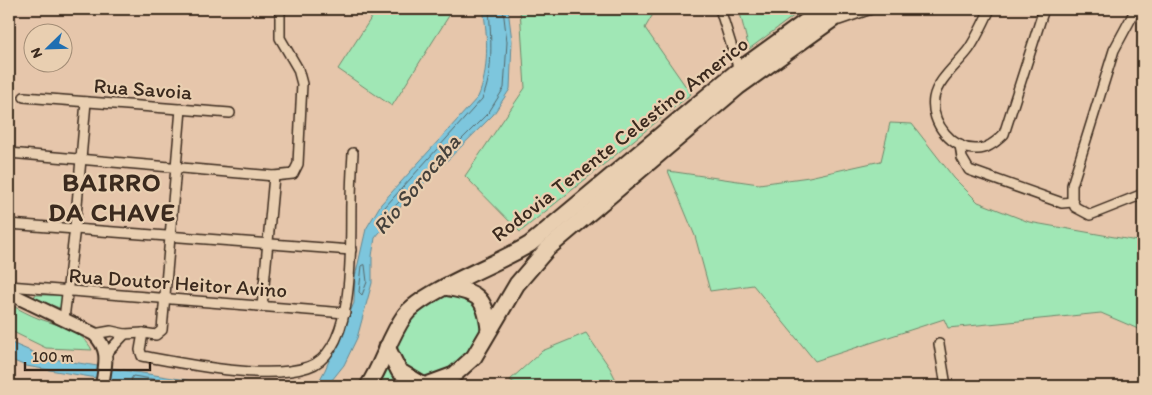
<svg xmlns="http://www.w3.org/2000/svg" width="1152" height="395" viewBox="0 0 1152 395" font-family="Itim,sans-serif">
<rect width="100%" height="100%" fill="#e6c6ab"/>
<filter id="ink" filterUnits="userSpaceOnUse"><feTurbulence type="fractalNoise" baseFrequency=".02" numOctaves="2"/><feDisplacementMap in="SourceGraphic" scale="10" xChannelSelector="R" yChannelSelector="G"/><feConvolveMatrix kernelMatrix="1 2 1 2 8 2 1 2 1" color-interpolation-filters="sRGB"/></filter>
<g filter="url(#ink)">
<g fill="#a0e7b5" stroke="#6e886a">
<polygon points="377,9 449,9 452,11 392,106 338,69"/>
<polygon points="520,9 656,9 645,28 691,94 520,232 465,176 525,88"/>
<polygon points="739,9 803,9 749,49"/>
<polygon points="890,123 912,124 954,178 978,202 1029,222 1143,242 1143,331 1101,313 948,328 944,319 815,361 753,285 710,291 695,236 668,171 759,184 809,177 881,161"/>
<path d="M448 293 468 295 484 320C482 326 480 333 477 339 469 354 437 382 418 376 383 366 400 329 418 311 425 303 439 299 448 293Z"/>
<polygon points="35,295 64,295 62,309 34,298"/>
<path d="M9 304C19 309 29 315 40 319 60 326 82 330 92 350L46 348 9 330Z"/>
<polygon points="586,333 610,368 619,386 519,386 510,380 542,351"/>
<polygon points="388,360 407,384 403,386 377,386"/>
</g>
<g fill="#7dc6dd" stroke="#638891">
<path d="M483 9H508L512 41 510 89 493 115 402 205 375 238 372 256V283L357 338 344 365 328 385 309 386 319 381 325 370 354 303 355 277 366 229 381 204 478 97C489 73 488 34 483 9Z"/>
<polygon points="9,342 47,358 224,386 144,386 26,366 9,359"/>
</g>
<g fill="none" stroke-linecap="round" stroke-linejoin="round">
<g stroke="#55686a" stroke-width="1">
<path d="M489 9C491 37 494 73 482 99L385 207 376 221 377 224 489 112 504 88 507 42 503 9"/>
<polygon points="365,265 367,282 362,295 359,292 362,266"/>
<polyline points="134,386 131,379 133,376 195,386"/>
</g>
<defs>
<g id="minor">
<polyline points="720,9 739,70"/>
<path d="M990 9C984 22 977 37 969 49 958 64 937 80 934 98 930 123 953 151 978 149 988 149 997 141 1004 134L1044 9"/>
<polyline points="1136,9 1114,50 1072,185 1072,199 1075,207 1090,215 1143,194"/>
<polyline points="839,20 871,9"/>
<polyline points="24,97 230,113"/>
<polyline points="960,145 962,158 969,170 1062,203 1073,202"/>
<polyline points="9,153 274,176 293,174 298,164 302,84 298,69 280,38 280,9"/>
<polyline points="9,224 351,250"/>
<polyline points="9,286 345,313"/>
<polyline points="262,307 274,176"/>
<polyline points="64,319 75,227 86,102"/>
<path d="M143 333 140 350 142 356C186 364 267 381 308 367 357 351 350 243 351 203 351 186 352 169 353 153"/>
<polyline points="94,334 111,331 125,334 143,333 156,335 162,330 181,109"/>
<polyline points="939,344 946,386"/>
<polyline points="106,354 125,334"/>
</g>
<path id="secondary" d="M9 293 94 334C111 351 105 364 102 386"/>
<g id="trunk">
<path d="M445 287C477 292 485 296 489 329"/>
<polyline points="387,347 399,371 424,386"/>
<path d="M368 386C383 364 389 337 405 315 423 291 500 263 530 244L735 73 823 9"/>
<polyline points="424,386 454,375 474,357 517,284 547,249 738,87 847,9"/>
</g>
</defs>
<use href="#minor" stroke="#3b2a1e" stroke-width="12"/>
<use href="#secondary" stroke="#3b2a1e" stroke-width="16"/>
<use href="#trunk" stroke="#3b2a1e" stroke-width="19"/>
<use href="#minor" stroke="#e9cfb1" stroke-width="9"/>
<use href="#secondary" stroke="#e9cfb1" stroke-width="12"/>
<use href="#trunk" stroke="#e9cfb1" stroke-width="15"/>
</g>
</g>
<g text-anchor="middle" stroke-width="4.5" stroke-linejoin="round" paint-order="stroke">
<g font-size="21" fill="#3b2a1e" stroke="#e9cfb1">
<text transform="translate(143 89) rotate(4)" y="7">Rua Savoia</text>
<text transform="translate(620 139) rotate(-38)" y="7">Rodovia Tenente Celestino Americo</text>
<text transform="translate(178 283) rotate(4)" y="7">Rua Doutor Heitor Avino</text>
</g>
<g font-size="22" font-style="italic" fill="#45413b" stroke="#e9cfb1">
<text transform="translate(416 184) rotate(-50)" y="8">Rio Sorocaba</text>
</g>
<g font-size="26" font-weight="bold" letter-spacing="1" fill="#3b2a1e" stroke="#e9cfb1">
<text x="112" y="191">BAIRRO<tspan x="112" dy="30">DA CHAVE</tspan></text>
</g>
</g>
<rect width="1152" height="395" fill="none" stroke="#e9cfb1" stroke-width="30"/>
<rect x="15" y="15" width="1122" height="365" fill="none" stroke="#3b2a1e" stroke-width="2" filter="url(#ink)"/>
<g transform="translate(48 48) rotate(247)"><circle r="24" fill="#e9cfb1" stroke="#a38d76"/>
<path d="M0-4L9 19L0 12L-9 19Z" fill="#1f6fb2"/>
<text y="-8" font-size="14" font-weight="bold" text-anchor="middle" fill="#3b2a1e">N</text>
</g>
<path d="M25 362v8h125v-8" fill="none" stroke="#3b2a1e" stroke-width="2.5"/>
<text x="32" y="362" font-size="15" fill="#3b2a1e" stroke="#e9cfb1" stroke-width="4" paint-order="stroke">100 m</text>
</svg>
